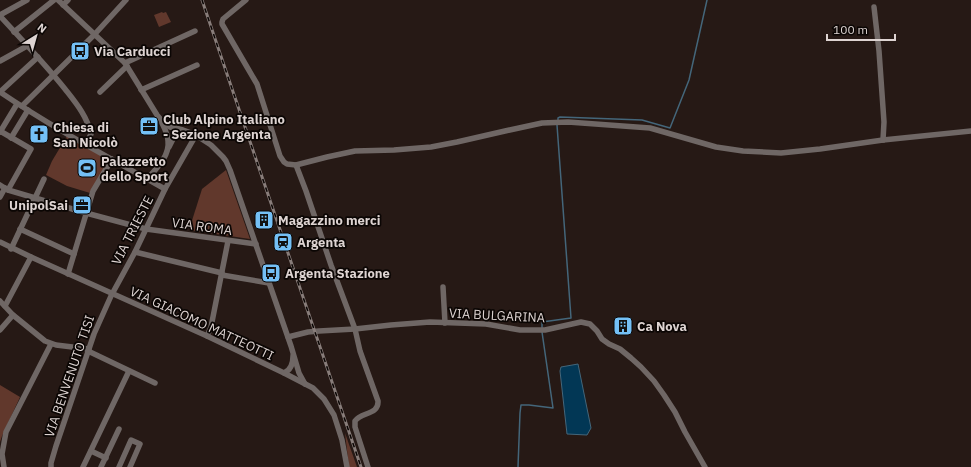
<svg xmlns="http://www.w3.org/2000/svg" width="971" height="467" viewBox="0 0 971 467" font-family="'IBM Plex Sans',sans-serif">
<rect width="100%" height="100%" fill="#261915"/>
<g fill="#61382c">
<polygon points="162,12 163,13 166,12 171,22 159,27 154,15"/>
<polygon points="67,136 109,160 90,193 67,186 46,175 52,161"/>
<polygon points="226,170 250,239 189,230 202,189"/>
<polygon points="0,385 20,397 2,436 0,442"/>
<polygon points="345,433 357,467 349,467"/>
</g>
<polygon fill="#023755" stroke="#44667a" points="578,364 591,428 587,435 567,434 560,371 561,367"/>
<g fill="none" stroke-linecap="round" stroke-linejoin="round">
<g stroke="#44667a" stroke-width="1.5">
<polyline points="558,121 558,118 560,117 642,120 670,128 689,80 707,0"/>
<polyline points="542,329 542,322 571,318 557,125"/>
<polyline points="518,467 520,413 521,405 529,405 553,408 542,332"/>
</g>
<g stroke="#6f6765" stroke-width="5.5">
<polyline points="58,0 125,63 157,115 162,121 170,127 183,130 194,134 211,145 223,157 226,161 230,170 291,346 299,373 305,384"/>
<polyline points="246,0 223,19 222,22 222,24 247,67 257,84 280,156 284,162 287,164 296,165 327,157 355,151 394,150 431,147 457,142 505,131 542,123 568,122 650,128 716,147 743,151 781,153 820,149 883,140 971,131"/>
<polyline points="63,5 68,0"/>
<polyline points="874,7 879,51 884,122 883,140"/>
<polyline points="0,15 27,0"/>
<path d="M0 16C22 40 45 64 65 89 76 103 87 116 91 134L86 144"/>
<polyline points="14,32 54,0"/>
<polyline points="0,61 27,46"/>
<polyline points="125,63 195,31"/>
<polyline points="141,90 197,65"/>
<path d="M0 92C53 128 110 158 165 189"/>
<polyline points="0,92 38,57"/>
<polyline points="100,92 127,66"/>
<polyline points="22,106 94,35 126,0"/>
<polyline points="0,131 31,149 8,190"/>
<polyline points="0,132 17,104"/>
<polyline points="11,138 28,110"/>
<polyline points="169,147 178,129"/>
<path d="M296 165 306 191 331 265 355 329 360 351 378 401C379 415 361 412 355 421V427L368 467"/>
<path d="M147 179C156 169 170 156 168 141 168 135 165 129 162 123"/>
<polyline points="0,185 8,190 86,213 146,229 256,244"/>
<polyline points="0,197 5,188"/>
<polyline points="20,229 74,254"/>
<polyline points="0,242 31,257 207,336 284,373 313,388 324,399 334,415 342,440 347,467"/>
<polyline points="11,249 44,179"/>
<polyline points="135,252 222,273"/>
<polyline points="68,274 93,191 112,159"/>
<polyline points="222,275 269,283"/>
<polyline points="443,287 445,323"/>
<polyline points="0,301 13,315 45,341 56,345 89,349"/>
<polyline points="5,306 31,257"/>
<polyline points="0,330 13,315"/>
<polyline points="207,336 211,327 228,241"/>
<polyline points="288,337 308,332 319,331 355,329 391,325 430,322 486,324 520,330 545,330 581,322 590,324 597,331 602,339 609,344 620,349 631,358 641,367 654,381 664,395 675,412 685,432 705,467"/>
<polyline points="88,351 155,383"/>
<path d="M284 373C291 370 293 362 293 356"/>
<polyline points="91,451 106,458"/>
<polyline points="4,467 2,454 6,432 51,344"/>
<polyline points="51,467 51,463 56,446 94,334 111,296 135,252 165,189 196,135"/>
<polyline points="83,467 129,371"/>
<polyline points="101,467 119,429"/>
<polyline points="119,467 131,440 140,444 130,467"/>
</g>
<defs>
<polyline id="rail" points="202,0 229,80 361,467"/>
</defs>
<use href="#rail" stroke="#887d7a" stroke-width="3"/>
<use href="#rail" stroke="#0b0604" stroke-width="1.5" stroke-dasharray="4.5" stroke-linecap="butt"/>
</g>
<defs>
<symbol id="bus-square" viewBox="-11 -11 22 22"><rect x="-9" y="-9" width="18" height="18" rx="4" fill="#74c0f6" stroke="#0b0604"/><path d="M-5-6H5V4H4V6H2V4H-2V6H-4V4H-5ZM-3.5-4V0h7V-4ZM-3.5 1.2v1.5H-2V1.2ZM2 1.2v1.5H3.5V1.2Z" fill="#111"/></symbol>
<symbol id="office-square" viewBox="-11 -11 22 22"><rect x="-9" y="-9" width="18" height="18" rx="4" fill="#74c0f6" stroke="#0b0604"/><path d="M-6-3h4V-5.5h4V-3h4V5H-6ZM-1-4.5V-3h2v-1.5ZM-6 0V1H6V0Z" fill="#111"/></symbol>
<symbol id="church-square" viewBox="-11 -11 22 22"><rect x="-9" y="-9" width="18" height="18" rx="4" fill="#74c0f6" stroke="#0b0604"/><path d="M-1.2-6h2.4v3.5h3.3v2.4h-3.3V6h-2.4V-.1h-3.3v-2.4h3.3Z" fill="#111"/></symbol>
<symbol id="stadium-square" viewBox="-11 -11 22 22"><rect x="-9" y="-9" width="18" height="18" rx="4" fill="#74c0f6" stroke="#0b0604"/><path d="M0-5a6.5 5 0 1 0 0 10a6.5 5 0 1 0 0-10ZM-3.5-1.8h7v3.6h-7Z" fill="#111"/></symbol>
<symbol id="building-square" viewBox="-11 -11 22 22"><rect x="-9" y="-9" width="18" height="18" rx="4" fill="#74c0f6" stroke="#0b0604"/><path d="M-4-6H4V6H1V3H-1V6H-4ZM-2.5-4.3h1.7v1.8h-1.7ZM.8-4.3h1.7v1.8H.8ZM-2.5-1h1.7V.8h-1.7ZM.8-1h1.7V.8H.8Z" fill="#111"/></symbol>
<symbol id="station-square" viewBox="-11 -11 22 22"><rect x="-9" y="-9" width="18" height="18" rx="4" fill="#74c0f6" stroke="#0b0604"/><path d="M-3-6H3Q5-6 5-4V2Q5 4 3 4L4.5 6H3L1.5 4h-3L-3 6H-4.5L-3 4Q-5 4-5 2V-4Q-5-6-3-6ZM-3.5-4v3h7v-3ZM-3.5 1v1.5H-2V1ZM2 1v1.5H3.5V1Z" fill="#111"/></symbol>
</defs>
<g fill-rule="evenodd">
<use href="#bus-square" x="69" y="40" width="22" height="22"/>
<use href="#office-square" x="138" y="115" width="22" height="22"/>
<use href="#church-square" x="28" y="123" width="22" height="22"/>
<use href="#stadium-square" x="76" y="157" width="22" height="22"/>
<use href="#office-square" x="71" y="194" width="22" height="22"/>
<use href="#building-square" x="253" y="209" width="22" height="22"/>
<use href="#station-square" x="272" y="231" width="22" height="22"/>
<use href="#bus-square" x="260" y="262" width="22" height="22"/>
<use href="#building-square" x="612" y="315" width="22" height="22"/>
</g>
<g text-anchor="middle" stroke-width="3.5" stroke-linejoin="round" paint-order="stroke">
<g font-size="13" font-weight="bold" fill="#ded4d2" stroke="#0b0604" text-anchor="start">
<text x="94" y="56">Via Carducci</text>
<text x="163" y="124">Club Alpino Italiano<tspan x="163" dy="15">- Sezione Argenta</tspan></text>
<text x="53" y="132">Chiesa di<tspan x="53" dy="15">San Nicolò</tspan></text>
<text x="101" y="166">Palazzetto<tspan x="101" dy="15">dello Sport</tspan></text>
<text x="68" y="210" text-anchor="end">UnipolSai</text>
<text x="278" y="225">Magazzino merci</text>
<text x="297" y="247">Argenta</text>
<text x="285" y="278">Argenta Stazione</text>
<text x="637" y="331">Ca Nova</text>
</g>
<g font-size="13" fill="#ded4d2" stroke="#0b0604">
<text transform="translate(202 226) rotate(8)" y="5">VIA ROMA</text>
<text transform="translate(132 230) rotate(-63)" y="5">VIA TRIESTE</text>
<text transform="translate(497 315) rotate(3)" y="5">VIA BULGARINA</text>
<text transform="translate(202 323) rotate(25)" y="5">VIA GIACOMO MATTEOTTI</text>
<text transform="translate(69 376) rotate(-71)" y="5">VIA BENVENUTO TISI</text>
</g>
</g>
<g transform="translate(36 36) rotate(37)" stroke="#0b0604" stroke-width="3" paint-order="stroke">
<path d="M0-3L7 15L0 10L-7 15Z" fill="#ded4d2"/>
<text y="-6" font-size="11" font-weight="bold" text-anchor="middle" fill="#ded4d2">N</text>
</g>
<path d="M827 34v6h68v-6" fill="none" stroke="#ded4d2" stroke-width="2"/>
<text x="833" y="34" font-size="12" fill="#ded4d2" stroke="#0b0604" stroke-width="3" paint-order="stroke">100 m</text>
</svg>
